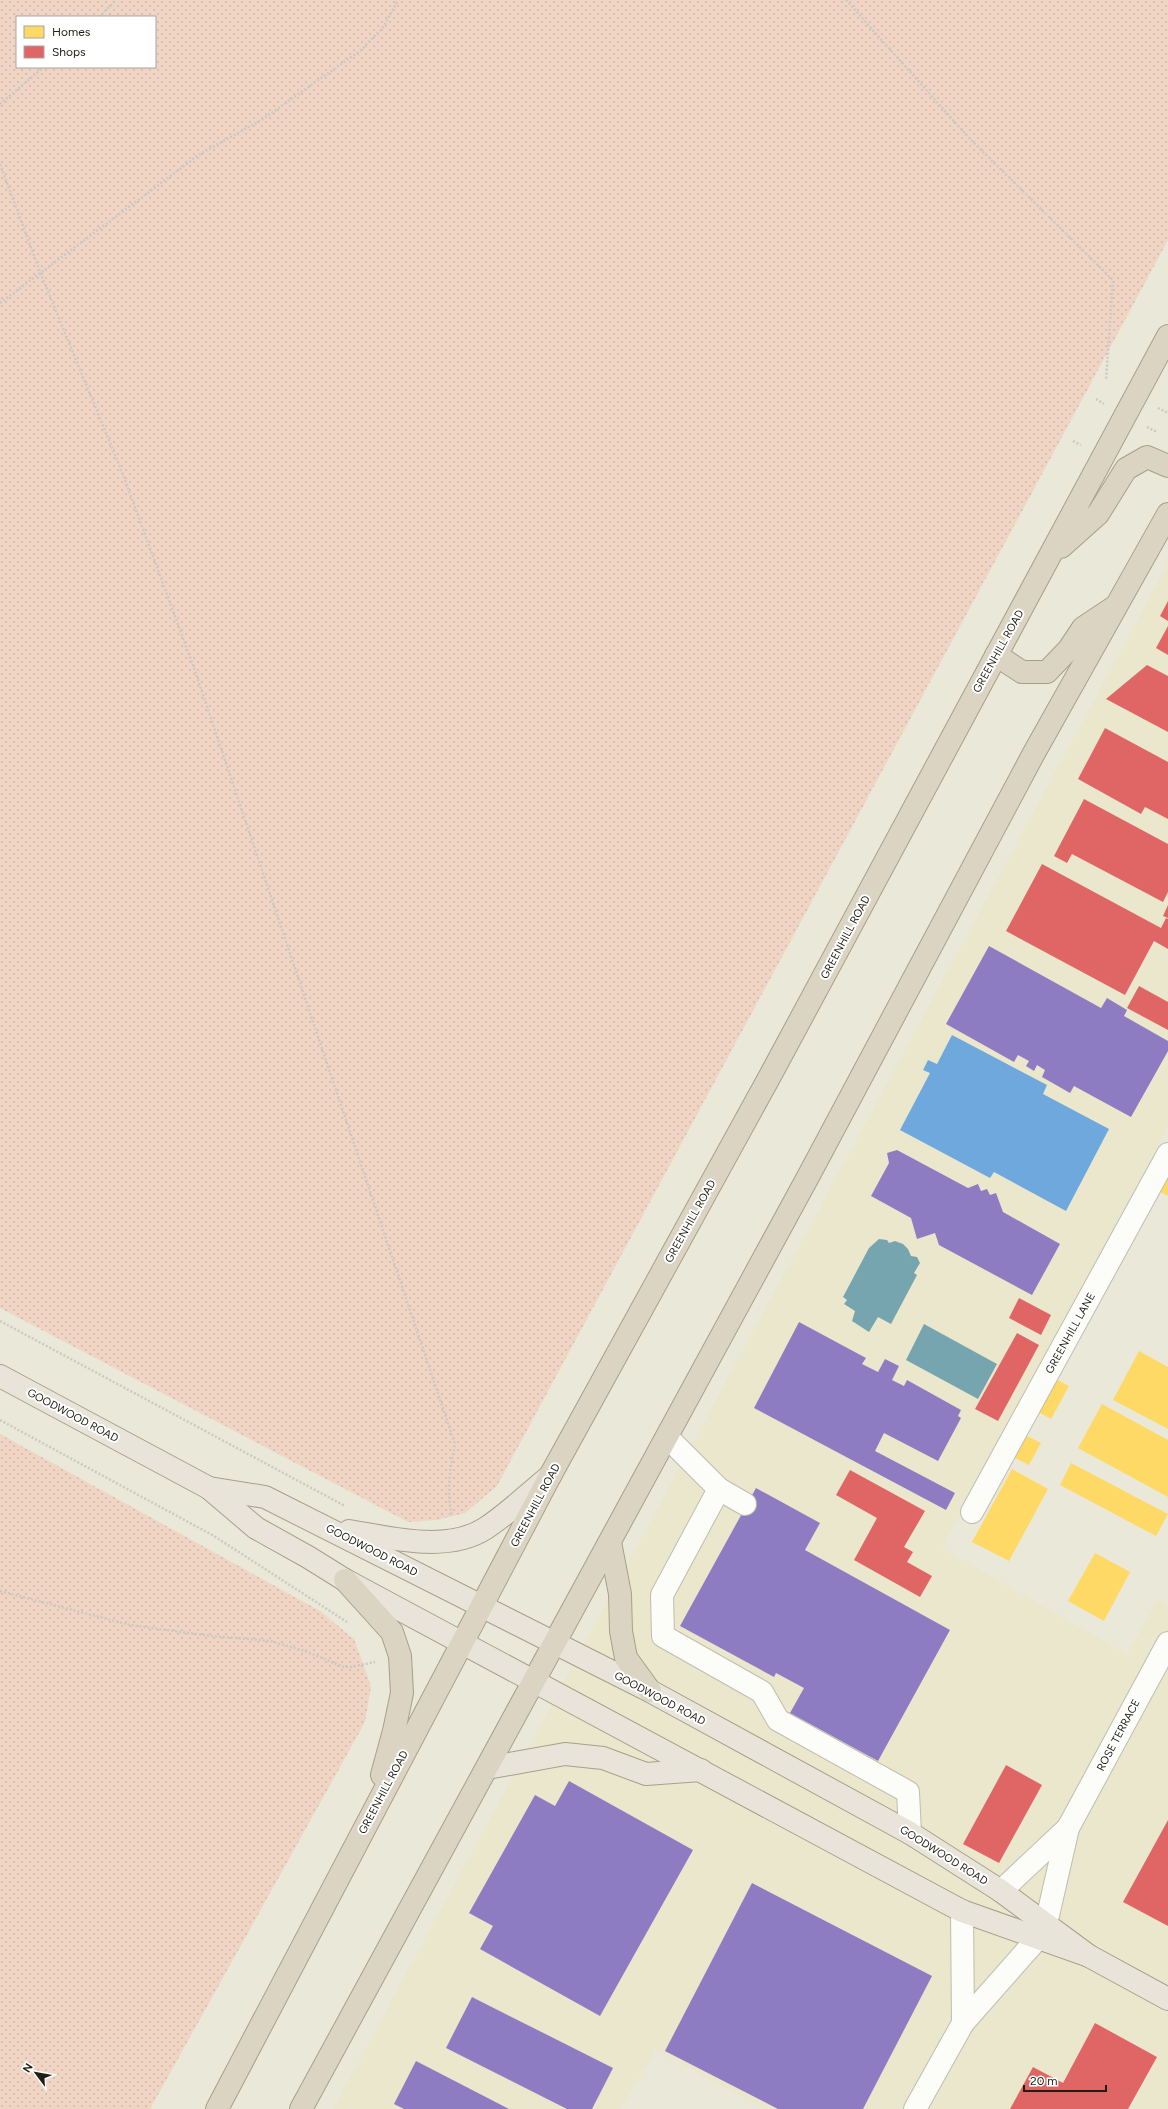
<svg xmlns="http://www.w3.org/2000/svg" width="1168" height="2109" viewBox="0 0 1168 2109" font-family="Figtree,sans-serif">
<defs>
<pattern id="park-dots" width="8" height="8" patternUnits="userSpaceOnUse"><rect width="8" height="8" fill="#f1d5c4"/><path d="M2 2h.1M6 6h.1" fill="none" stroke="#ceb6a8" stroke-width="1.8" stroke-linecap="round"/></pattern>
</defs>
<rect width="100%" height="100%" fill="#eae8d9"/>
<polygon fill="#ebe7cc" points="1168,563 1168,1127 942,1548 1127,1654 1158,1599 1168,1605 1168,2109 764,2109 656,2050 621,2109 333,2109"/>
<g fill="url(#park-dots)" fill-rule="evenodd">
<path d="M0 0H1168V240L497 1486 465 1513 437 1520 408 1522 0 1308ZM17 17H155V67H17Z"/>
<polygon points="0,1434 320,1611 354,1639 371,1686 365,1722 150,2109 0,2109"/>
</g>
<g fill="#ffd966">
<polygon points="1168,1160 1168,1196 1153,1188"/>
<polygon points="1139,1351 1168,1367 1168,1429 1113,1400"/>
<polygon points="1049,1375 1069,1386 1051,1419 1031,1408"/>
<polygon points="1102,1404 1168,1440 1168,1497 1078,1448"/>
<polygon points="1019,1432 1041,1443 1029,1465 1007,1454"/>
<polygon points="1071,1463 1168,1514 1156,1536 1060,1485"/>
<polygon points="1012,1469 1048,1489 1009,1561 972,1542"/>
<polygon points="1095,1553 1130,1572 1104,1621 1068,1601"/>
</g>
<g fill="#e06666">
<polygon points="1168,601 1168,621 1160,616"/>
<polygon points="1168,626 1168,655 1156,648"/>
<polygon points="1147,665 1168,676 1168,732 1106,699"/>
<polygon points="1105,728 1168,762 1168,819 1145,807 1141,814 1078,779"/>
<polygon points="1084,799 1168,844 1168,892 1163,902 1072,854 1067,863 1054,856"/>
<polygon points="1042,864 1161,928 1166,918 1168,919 1168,949 1154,941 1125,995 1006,931"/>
<polygon points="1168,905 1168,918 1163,916"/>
<polygon points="1139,986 1168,1002 1168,1030 1127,1008"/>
<polygon points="1019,1298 1051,1315 1041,1335 1009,1318"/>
<polygon points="1017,1333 1039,1345 998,1421 975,1409"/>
<polygon points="850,1470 925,1511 904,1547 913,1552 907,1562 932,1576 920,1597 854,1560 877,1518 836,1495"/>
<polygon points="1006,1765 1042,1785 999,1863 963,1844"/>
<polygon points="1168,1820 1168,1926 1123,1902"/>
<polygon points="1095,2023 1157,2057 1128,2109 1010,2109 1033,2067 1063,2083"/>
</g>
<g fill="#8e7cc3">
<polygon points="989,946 1101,1008 1107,998 1127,1010 1124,1016 1168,1041 1168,1051 1131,1117 1074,1086 1070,1093 1042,1077 1045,1070 1037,1065 1034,1071 1026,1066 1029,1061 1018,1055 1014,1062 946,1024"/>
<polygon points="897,1150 968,1188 978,1184 981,1191 987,1189 990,1195 996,1193 1003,1212 1060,1244 1032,1295 939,1245 935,1233 917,1239 911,1218 871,1196 889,1163 887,1153"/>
<polygon points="799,1322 866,1358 862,1364 878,1372 885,1359 899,1366 892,1380 904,1386 907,1380 961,1410 958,1416 961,1418 938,1461 884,1433 875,1451 955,1493 946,1510 754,1408"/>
<polygon points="756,1488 820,1523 805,1550 950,1630 878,1761 790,1713 804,1688 776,1673 774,1677 680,1626"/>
<polygon points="569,1781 693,1850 600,2016 480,1949 493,1926 469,1913 535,1795 555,1806"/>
<polygon points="752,1883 932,1976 863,2109 778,2109 665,2051"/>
<polygon points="472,1997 613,2068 592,2109 567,2109 446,2048"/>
<polygon points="416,2061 509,2109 404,2109 394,2104"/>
</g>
<polygon fill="#6fa8dc" points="952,1035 1047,1085 1043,1094 1109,1129 1066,1211 994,1172 990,1178 900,1130 930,1073 923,1070 928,1060 937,1064"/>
<g fill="#76a5af">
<polygon points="879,1239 887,1240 889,1243 895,1241 903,1244 908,1249 911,1256 917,1257 920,1263 914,1273 917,1275 891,1324 878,1317 869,1332 852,1321 855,1311 844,1304 847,1300 843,1297 869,1248"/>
<polygon points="924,1324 997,1364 978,1399 906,1360"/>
</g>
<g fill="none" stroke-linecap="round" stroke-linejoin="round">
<defs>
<g id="minor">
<polyline points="667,1437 719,1489 745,1504"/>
<polyline points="719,1489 662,1595 663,1636 762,1692 778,1720 908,1792 910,1833"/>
<polyline points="972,1512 1168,1154"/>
<polyline points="1001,1891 1068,1828"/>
<polyline points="962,1911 963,2023"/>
<polyline points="1046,1924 1068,1828 1168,1643"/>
<polyline points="915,2109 963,2023 1038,1938"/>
</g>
<g id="major">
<polyline points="0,1376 209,1488 256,1528 308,1557 345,1580 962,1911 1089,1956"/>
<polyline points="209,1488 265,1497 650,1691 910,1833 1001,1891 1089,1956 1168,1999"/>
<path d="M349 1531C391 1538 448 1553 486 1528 509 1513 529 1493 550 1476"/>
<polyline points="487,1768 565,1754 603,1758 646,1774 701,1770"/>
</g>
<g id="highway">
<polyline points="1061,547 1098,514 1126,469 1147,457 1168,466"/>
<polyline points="996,655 1022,672 1047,672 1069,649 1083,628 1113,608"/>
<polyline points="610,1542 620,1594 621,1631 626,1658 650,1691"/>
<polyline points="345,1580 392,1632 400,1656 402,1693 394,1731 382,1775"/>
<polyline points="217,2109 550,1476 770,1076 1168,336"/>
<polyline points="301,2109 809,1175 1034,753 1168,514"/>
</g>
</defs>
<use href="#minor" stroke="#bebdb0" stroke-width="24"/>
<use href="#major" stroke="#a99f88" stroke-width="24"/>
<use href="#highway" stroke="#a99f88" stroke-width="24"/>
<g stroke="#cac9c4" stroke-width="2.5" stroke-dasharray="2 2" stroke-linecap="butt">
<polyline points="846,0 970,139 1113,280 1106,380"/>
<polyline points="99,17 116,0"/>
<polyline points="0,104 44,67"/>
<path d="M0 164 40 272 122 472 194 668 455 1444C450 1469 446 1491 452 1516"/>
<polyline points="0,303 200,154 263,119 361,50 384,26 398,0"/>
<polyline points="1096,399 1104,404"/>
<polyline points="1158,408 1168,413"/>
<polyline points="1147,427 1157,432"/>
<polyline points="1073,441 1081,445"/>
<polyline points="0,1321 345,1506"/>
<polyline points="0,1420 214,1536 347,1622"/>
<polyline points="0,1591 130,1625 211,1636 270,1641 305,1651 344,1667 351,1667 375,1662"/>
</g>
<use href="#minor" stroke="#fcfcf9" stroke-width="22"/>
<use href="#major" stroke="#e9e4d9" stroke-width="22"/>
<use href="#highway" stroke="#dcd4c3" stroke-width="22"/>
</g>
<g text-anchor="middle" stroke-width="4" stroke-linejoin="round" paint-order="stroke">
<g font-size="11" fill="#201e14" stroke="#fff">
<text transform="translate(998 651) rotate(-61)" y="4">GREENHILL ROAD</text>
<text transform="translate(845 937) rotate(-62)" y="4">GREENHILL ROAD</text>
<text transform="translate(690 1221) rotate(-61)" y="4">GREENHILL ROAD</text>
<text transform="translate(1070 1333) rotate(-61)" y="4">GREENHILL LANE</text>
<text transform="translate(73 1415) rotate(28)" y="4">GOODWOOD ROAD</text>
<text transform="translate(535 1505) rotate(-62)" y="4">GREENHILL ROAD</text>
<text transform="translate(372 1550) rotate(27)" y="4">GOODWOOD ROAD</text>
<text transform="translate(660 1698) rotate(28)" y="4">GOODWOOD ROAD</text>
<text transform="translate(1118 1735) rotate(-62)" y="4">ROSE TERRACE</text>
<text transform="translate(383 1792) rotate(-62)" y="4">GREENHILL ROAD</text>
<text transform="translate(944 1855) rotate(32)" y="4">GOODWOOD ROAD</text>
</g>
</g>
<rect x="16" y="16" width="140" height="52" fill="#ffffff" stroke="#a6a5a1"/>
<rect x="24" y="26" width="20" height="12" fill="#ffd966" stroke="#a6a5a1"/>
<text x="52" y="36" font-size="12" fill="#201e14">Homes</text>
<rect x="24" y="46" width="20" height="12" fill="#e06666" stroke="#a6a5a1"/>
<text x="52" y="56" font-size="12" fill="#201e14">Shops</text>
<g transform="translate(36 2073) rotate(302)" stroke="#ffffff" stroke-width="3" paint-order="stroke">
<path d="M0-3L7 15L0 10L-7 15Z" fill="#201e14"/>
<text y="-6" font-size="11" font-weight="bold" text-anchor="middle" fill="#201e14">N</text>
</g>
<path d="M1024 2085v6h82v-6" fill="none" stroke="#201e14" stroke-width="2"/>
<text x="1030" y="2085" font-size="12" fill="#201e14" stroke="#ffffff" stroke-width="3" paint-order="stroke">20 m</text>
</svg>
